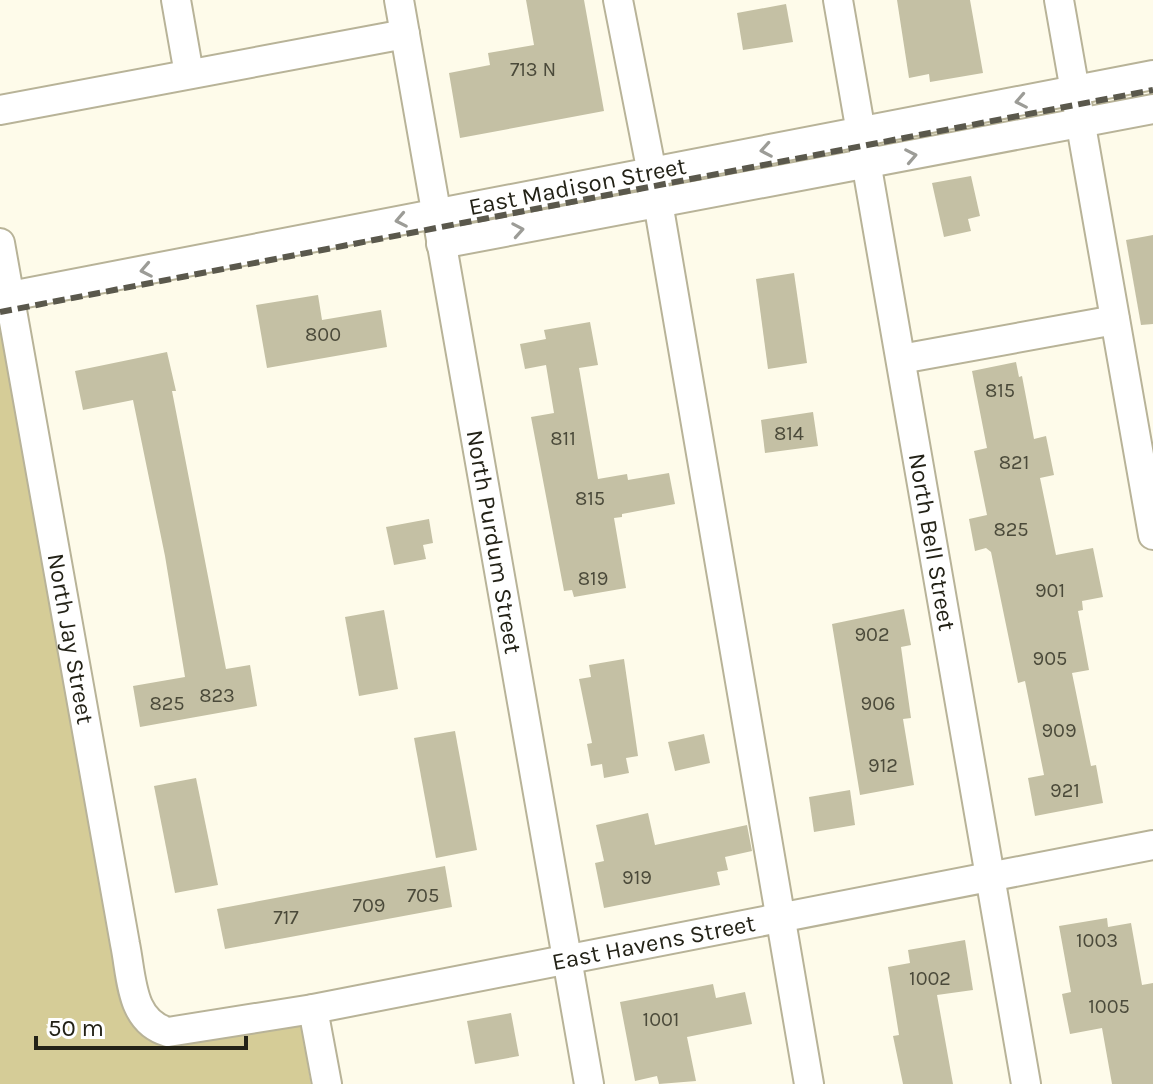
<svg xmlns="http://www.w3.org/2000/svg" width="1153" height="1084" viewBox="0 0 1153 1084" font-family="Karla,sans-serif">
<rect width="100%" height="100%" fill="#fefbea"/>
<polygon fill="#d5cc97" points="0,312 139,1013 168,1032 299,1012 311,1084 0,1084"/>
<g fill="#c4c0a4">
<polygon points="526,0 584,0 604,111 460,138 449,73 490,65 488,53 534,45"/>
<polygon points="897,0 970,0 983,73 930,82 929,74 909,78"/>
<polygon points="786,4 793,42 743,50 737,13"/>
<polygon points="971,176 980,216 968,219 971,231 944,237 932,183"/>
<polygon points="1153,235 1153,324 1141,325 1126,240"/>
<polygon points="794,273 807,363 768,369 756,279"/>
<polygon points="318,295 322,320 381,310 387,347 267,368 256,305"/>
<polygon points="590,322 598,365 579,368 598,479 627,474 628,480 669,473 675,504 622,514 622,517 614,518 626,588 574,597 572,590 564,591 531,417 554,413 546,365 525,369 520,344 546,339 544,330"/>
<polygon points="167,352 176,391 172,391 226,669 250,665 257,706 140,727 133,686 185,677 165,556 133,400 83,410 75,371"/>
<polygon points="1016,362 1019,377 1022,376 1034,439 1046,436 1054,475 1040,478 1056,555 1093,548 1103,597 1082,601 1083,610 1078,611 1089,670 1072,673 1091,766 1096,765 1103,803 1035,816 1028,778 1044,775 1025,681 1018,683 991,552 986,548 975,551 969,519 987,515 974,451 987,448 972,371"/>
<polygon points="813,412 818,446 765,453 761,420"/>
<polygon points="429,519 433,543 423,545 426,559 394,565 386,527"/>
<polygon points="904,609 911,645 901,647 911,718 903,719 914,785 860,795 832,624"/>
<polygon points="384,610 398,689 359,696 345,617"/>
<polygon points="624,659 638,756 626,758 629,773 604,778 602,764 591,766 587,744 592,743 579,679 591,677 589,665"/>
<polygon points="455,731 477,850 436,858 414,738"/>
<polygon points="704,734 710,763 675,771 668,742"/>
<polygon points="196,778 218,885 175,893 154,786"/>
<polygon points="850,790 855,825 814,832 809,797"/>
<polygon points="648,813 655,845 747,825 752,851 725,857 728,870 717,872 720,885 604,908 595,863 604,861 596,825"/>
<polygon points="445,866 452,907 225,949 217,909"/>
<polygon points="1107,918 1108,927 1131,923 1142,985 1153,983 1153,1084 1112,1084 1102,1028 1070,1034 1062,994 1071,992 1059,926"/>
<polygon points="965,940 973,990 937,995 953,1084 903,1084 893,1036 899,1035 888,967 910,963 908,950"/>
<polygon points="713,984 716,998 745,992 752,1024 687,1037 696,1081 659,1084 657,1076 635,1081 620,1002"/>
<polygon points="511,1013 519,1056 475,1064 467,1021"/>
</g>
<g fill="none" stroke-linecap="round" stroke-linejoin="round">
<defs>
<g id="minor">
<polyline points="176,0 189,74"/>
<path id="s1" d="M399 0 589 1084"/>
<polyline points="618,0 660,214 809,1084"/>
<path id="s2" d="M838 0 1026 1084"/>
<polyline points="1059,0 1153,535"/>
<polyline points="0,110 405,34"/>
<path id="s3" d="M0 243 125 944C132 978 130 1021 168 1032L313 1009 1153 845"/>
<polyline points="441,244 1153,109"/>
<path id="s4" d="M0 298 1153 75"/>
<polyline points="901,359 1115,320"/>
<polyline points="313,1009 327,1084"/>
</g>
</defs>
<use href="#minor" stroke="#b8b398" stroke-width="32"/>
<use href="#minor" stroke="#fff" stroke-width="28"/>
<polyline stroke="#5a584c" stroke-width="6" stroke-dasharray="12 6" stroke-linecap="butt" points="0,312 1153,90"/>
</g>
<defs><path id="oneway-chevron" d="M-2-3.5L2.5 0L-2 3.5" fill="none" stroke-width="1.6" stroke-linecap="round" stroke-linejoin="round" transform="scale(2)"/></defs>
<g stroke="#9c9c97">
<use href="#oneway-chevron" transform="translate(1021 101) rotate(169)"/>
<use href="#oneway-chevron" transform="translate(766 150) rotate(170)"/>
<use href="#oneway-chevron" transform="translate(911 156) rotate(-11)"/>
<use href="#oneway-chevron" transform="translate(401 220) rotate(169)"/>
<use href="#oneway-chevron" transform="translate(518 230) rotate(-10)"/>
<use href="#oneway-chevron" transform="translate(146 270) rotate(169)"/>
</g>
<g text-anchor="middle" stroke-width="6" stroke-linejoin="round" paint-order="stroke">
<g font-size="20" fill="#4b4a3a">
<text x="533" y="76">713 N</text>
<text x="323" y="341">800</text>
<text x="1000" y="397">815</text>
<text x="789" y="440">814</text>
<text x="563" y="445">811</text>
<text x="1014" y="469">821</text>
<text x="590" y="505">815</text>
<text x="1011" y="536">825</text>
<text x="593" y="585">819</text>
<text x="1050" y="597">901</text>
<text x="872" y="641">902</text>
<text x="1050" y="665">905</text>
<text x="217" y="702">823</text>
<text x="167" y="710">825</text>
<text x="878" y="710">906</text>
<text x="1059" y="737">909</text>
<text x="883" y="772">912</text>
<text x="1065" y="797">921</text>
<text x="637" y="884">919</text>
<text x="423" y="902">705</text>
<text x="369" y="912">709</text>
<text x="286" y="924">717</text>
<text x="1097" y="947">1003</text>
<text x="930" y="985">1002</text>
<text x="1109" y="1013">1005</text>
<text x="661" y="1026">1001</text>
</g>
<g font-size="24" fill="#232217" stroke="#fff">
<text dy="8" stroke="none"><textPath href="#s4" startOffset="588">East Madison Street</textPath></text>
<text dy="8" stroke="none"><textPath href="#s1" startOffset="550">North Purdum Street</textPath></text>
<text dy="8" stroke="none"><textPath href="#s2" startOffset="550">North Bell Street</textPath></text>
<text dy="8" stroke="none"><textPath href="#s3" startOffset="402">North Jay Street</textPath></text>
<text dy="8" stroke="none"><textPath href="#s3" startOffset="1310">East Havens Street</textPath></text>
</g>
</g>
<path d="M36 1036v12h210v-12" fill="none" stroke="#232217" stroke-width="4"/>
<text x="48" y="1036" font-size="24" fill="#232217" stroke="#ffffff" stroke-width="6" paint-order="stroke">50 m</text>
</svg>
